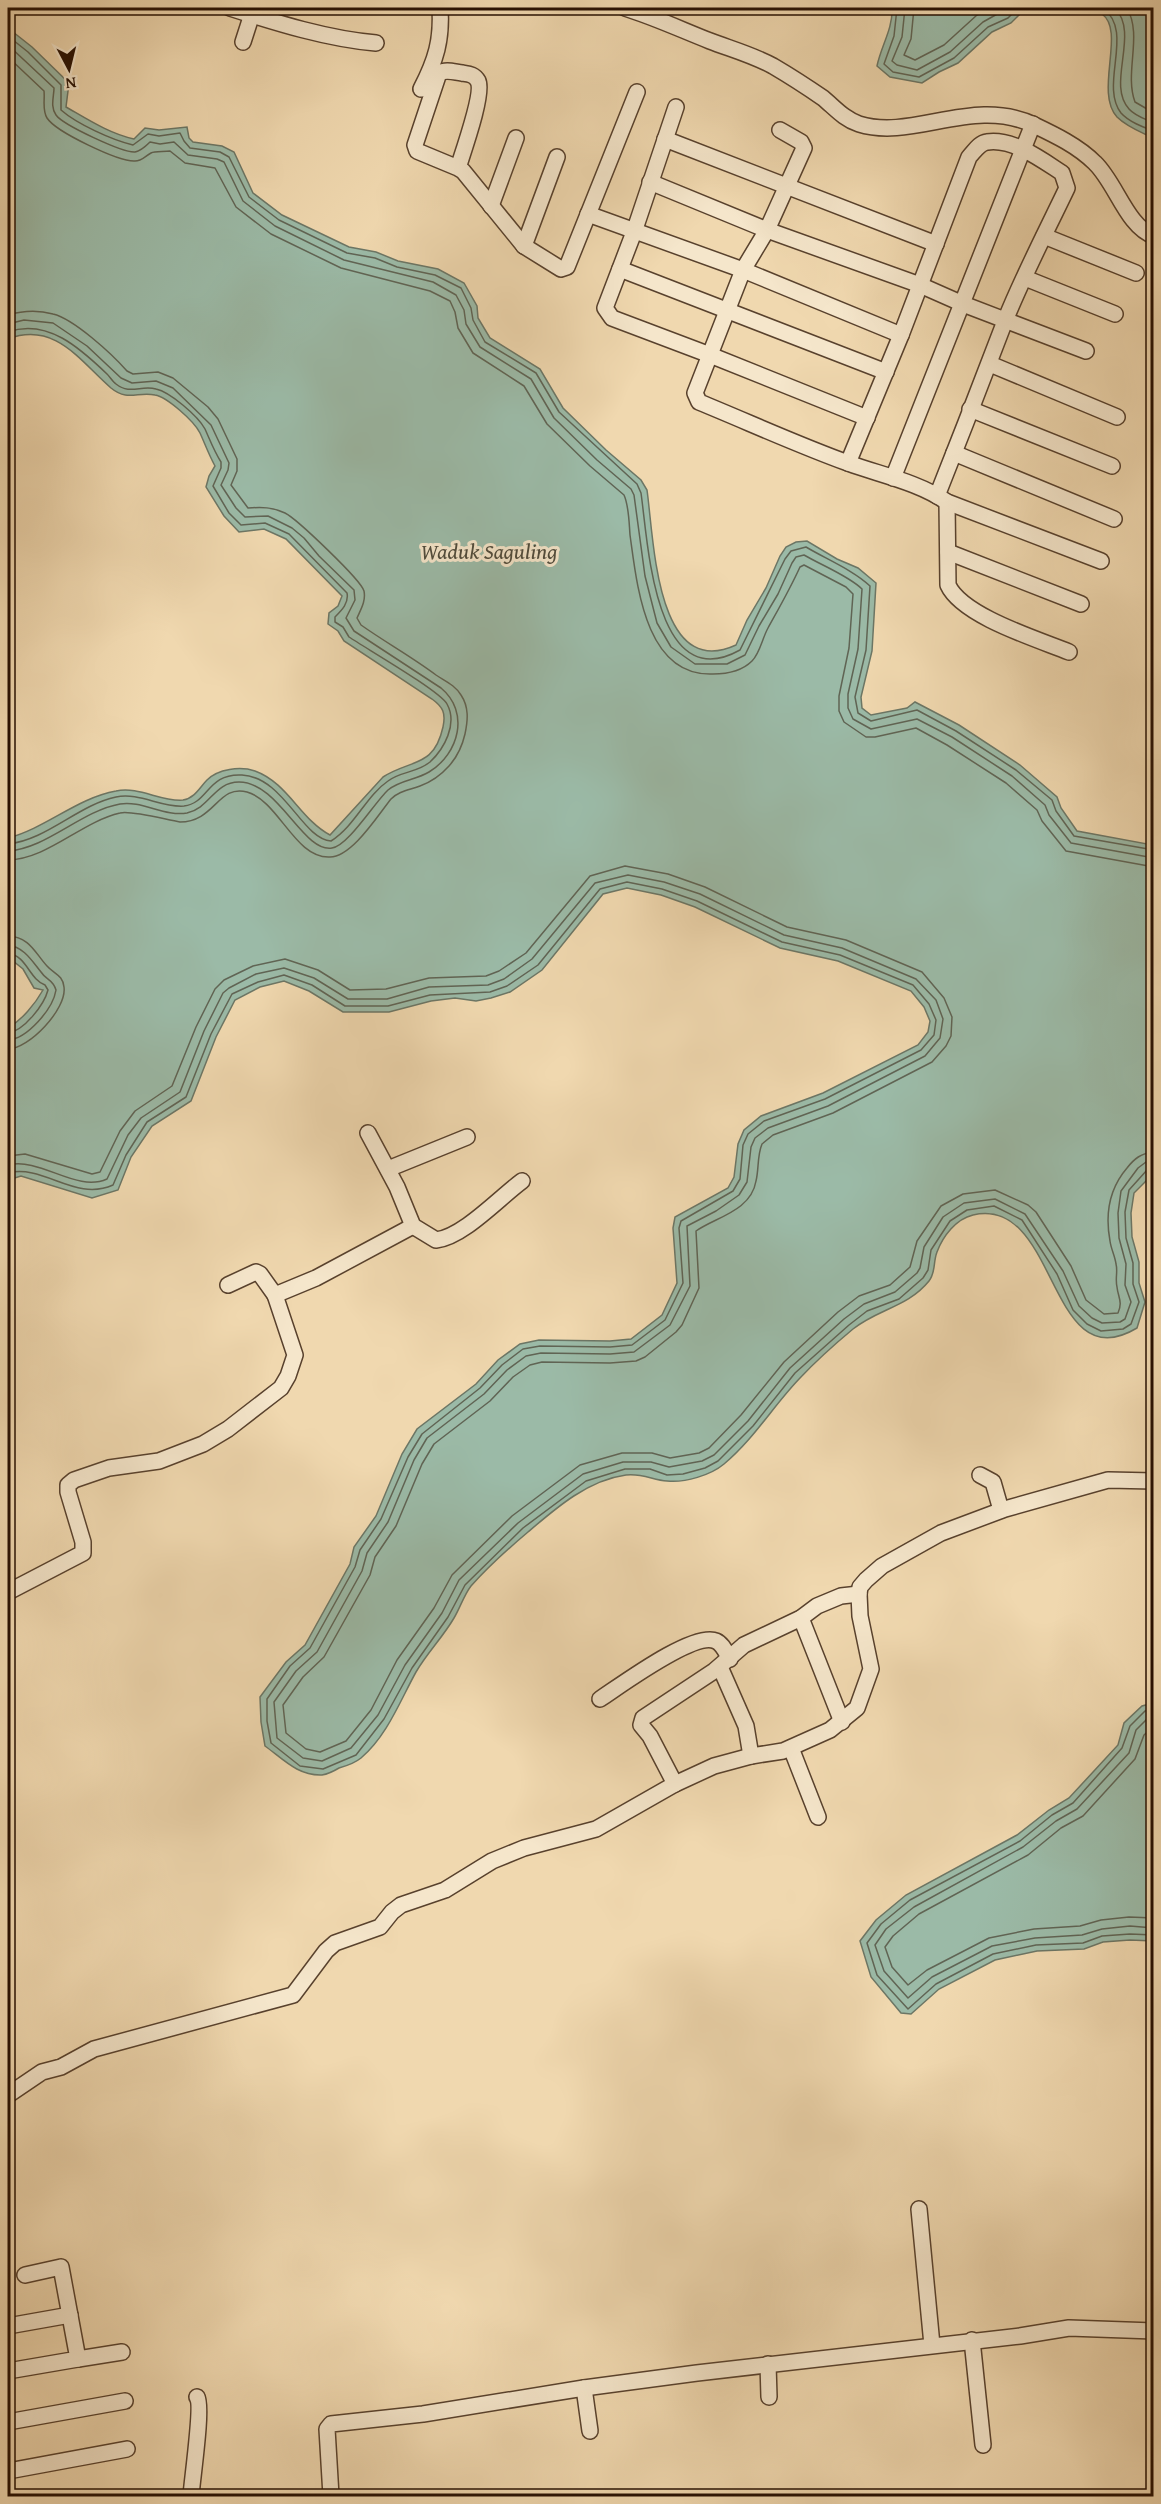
<svg xmlns="http://www.w3.org/2000/svg" width="1161" height="2504" viewBox="0 0 1161 2504" font-family="'Gentium Book Plus',serif">
<rect width="100%" height="100%" fill="#f0d8af"/>
<filter id="stains"><feTurbulence type="fractalNoise" baseFrequency=".00333" numOctaves="4"/><feColorMatrix values="0 0 0 0 .2 0 0 0 0 .09 0 0 0 0 .02 0 0 0 .5 -.17"/></filter>
<radialGradient id="worn" r=".72"><stop offset=".6" stop-color="#630" stop-opacity="0"/><stop offset="1" stop-color="#630" stop-opacity=".3"/></radialGradient>
<g fill="#9bbaa7" stroke="#6c7665" stroke-width="1.5">
<path d="M892 8H1026L1011 23 992 32 958 63 939 72 922 83 890 77 877 66C881 46 893 29 892 8Z"/>
<path d="M1080 8H1153V138C1141 132 1127 127 1117 117 1094 92 1126 31 1102 14 1097 10 1087 9 1080 8Z"/>
<path d="M8 28 32 47 69 83 66 107C87 119 110 134 134 139L145 128 159 130 187 127 189 138 193 142 222 146 234 152 253 193 282 215 349 247 376 252 398 261 438 269 464 283 477 306 478 318 490 338 540 369 563 408 606 450 641 480 647 490C654 539 656 682 736 645L747 620 766 588 780 556 786 547 796 542 807 541 837 559 858 568 876 583 872 651 861 697 862 708 871 715 907 708 915 702 959 725 1020 765 1057 797 1061 808 1077 831 1153 845 1154 1173 1134 1193 1131 1213 1132 1237 1139 1262V1283L1145 1302 1137 1328C1047 1382 1059 1195 973 1215 956 1219 943 1236 937 1252 933 1262 936 1272 929 1281 908 1307 878 1309 853 1329 835 1344 816 1361 800 1378 773 1406 754 1439 724 1464 711 1475 685 1483 667 1481 653 1480 642 1473 626 1475 588 1480 556 1508 528 1532 509 1548 488 1567 471 1586 464 1595 460 1608 454 1618 443 1637 427 1653 416 1672 400 1701 387 1736 361 1758 355 1763 346 1766 339 1768 334 1771 328 1774 322 1775 298 1776 283 1759 265 1746L261 1722 260 1697 286 1662 305 1645 350 1564 354 1547 376 1516 402 1454 417 1429 476 1384 498 1360 520 1344 539 1340 610 1341 631 1339 662 1315 677 1283 673 1228 675 1217 728 1188 734 1177 738 1144 744 1130 761 1116 823 1093 918 1045 928 1032 930 1021 924 1007 911 991 838 961 780 948 695 907 661 895 627 888 603 894 542 970 510 992 491 998 476 1001 455 998 431 1001 389 1012H343L309 991 284 981 260 987 235 1000 216 1037 191 1101 152 1126 131 1157 118 1190 92 1198 21 1176 8 1180V1028C22 1020 35 1004 43 990L34 988 23 969 8 957V838C46 828 77 798 116 791 139 786 161 802 183 800 195 798 200 787 207 780 218 769 240 766 255 771 288 783 300 819 330 835L383 777C411 759 434 768 443 727 446 713 443 707 432 699L344 641 338 631 328 624 329 613 338 606 342 596 286 539 264 529 239 532 224 516 206 487 209 476 215 466C209 455 205 444 200 433 194 421 167 397 155 395 138 391 128 402 111 388 80 361 55 321 8 339Z"/>
<polygon points="1153,1703 1153,1941 1130,1940 1103,1942 1084,1949 1037,1951 995,1960 939,1989 911,2014 901,2013 871,1977 860,1941 876,1920 906,1895 1017,1835 1049,1810 1069,1798 1118,1745 1124,1723 1142,1706"/>
</g>
<g fill="none" stroke-linecap="round" stroke-linejoin="round">
<g stroke="#606454" stroke-width="1.5">
<polyline points="897,8 894,36 884,64 893,72 919,77 954,58 988,27 1008,18 1018,8"/>
<polyline points="905,8 902,37 892,61 897,65 917,70 950,52 983,22 1008,8"/>
<polyline points="914,8 911,39 904,55 915,60 944,45 977,15 991,8"/>
<path d="M1103 8C1135 32 1099 84 1121 113 1129 122 1143 127 1154 131"/>
<path d="M1115 8C1140 34 1106 84 1129 109 1135 116 1145 119 1154 123"/>
<path d="M1127 8C1143 36 1124 72 1135 102L1154 113"/>
<path d="M8 36 28 52 61 85V110C77 124 112 140 133 145L148 134 159 136 180 133 184 141 190 148 220 152 229 157 249 197 279 220 347 253 375 258 397 267 435 275 461 288 471 308 473 320 485 342 536 373 559 412 637 484 641 493C648 541 654 698 740 650L785 559 791 551 806 547C826 559 853 570 870 586L866 650 855 697 858 713 871 721 917 710 956 731 1016 770 1052 800 1056 811 1074 836 1154 850"/>
<path d="M8 45 54 88C54 96 50 107 56 115 63 125 123 153 135 152 141 151 146 146 150 142L160 144 174 142 188 155 217 159 224 162 243 201 275 226 344 260 433 282 456 295 464 310 466 324 480 347 531 379 554 418 597 460 631 489 634 495 645 576 657 623 671 647 695 664H727L745 655 759 626 778 594 792 563 796 557 804 555C821 565 849 576 862 589L858 649 848 694V708L853 719 871 729 917 719 952 737 1012 776 1045 805 1049 815 1071 843 1154 858"/>
<path d="M8 57 44 91C45 100 42 110 47 118 56 132 119 162 135 161 142 161 145 156 151 153 155 151 164 152 170 151L185 163 215 168 236 207 271 234 341 268 430 291 450 301 455 312 458 328 473 353 524 386 547 424 590 466 624 495C629 506 629 522 630 535 637 585 645 677 713 674 726 674 742 671 752 661 760 653 762 639 768 628 779 608 790 589 800 567L804 565 846 587 853 594 849 648 839 696V711L844 722 866 737H875L916 728 947 745 1006 783 1037 810 1042 821 1066 851 1154 867"/>
<path d="M8 315C22 311 38 310 53 314 74 319 112 354 127 371L133 374 158 372 173 378 208 407 218 419 237 459V471L231 485 248 508C262 507 272 507 285 513 297 519 361 580 364 591 366 601 361 609 357 618L361 625C385 642 412 657 436 675 445 681 455 685 461 695 469 707 468 720 465 734 462 747 458 756 449 766 441 775 431 782 420 786 409 790 399 791 391 799 378 815 352 857 330 857 295 859 279 801 247 792 218 784 215 822 180 822 167 820 131 810 120 813 81 822 48 859 8 860"/>
<path d="M8 324 24 320 53 323 87 346 121 378 132 383 156 381 173 388 211 425 229 463 228 470 221 485 236 508 245 517 268 516 292 528 304 538 319 556 354 590 355 600 346 618 354 631 441 688C470 712 459 754 429 772 416 780 400 780 388 790 375 802 348 846 332 848 303 853 279 782 239 782 214 782 210 808 187 813 165 817 141 800 120 804 81 811 46 849 8 851"/>
<path d="M8 332C47 318 80 348 107 374 110 377 113 382 116 384 130 395 141 385 156 389 170 392 198 416 205 429 210 440 214 451 221 462V468L213 486 229 513 241 525 265 523 289 534 347 593C349 603 342 610 335 617V622L343 627 349 637C367 649 440 691 447 704 458 724 444 749 430 762 417 773 401 771 388 781 366 796 355 826 331 841 302 839 284 777 242 775 207 773 209 803 184 806 162 808 139 792 116 797 78 805 47 840 8 844"/>
<path d="M8 936C30 937 35 953 47 966 54 974 63 975 64 987 67 1009 29 1049 8 1049"/>
<path d="M8 945C24 947 32 961 41 972 46 980 53 979 56 990 53 1009 27 1039 8 1040"/>
<path d="M8 953C27 956 29 979 45 985L48 990C44 1005 24 1031 8 1033"/>
<path d="M8 1156 25 1154 92 1174 100 1172 120 1131 135 1111 172 1086 196 1027 215 989 224 980 253 966 285 959 318 970 350 990 386 989 429 978 486 976 499 971 526 953 590 876 625 866 668 874 705 887 787 927 846 940 922 972 944 998 952 1017 951 1036 946 1046 932 1062 833 1113 773 1135 762 1144C757 1156 759 1169 756 1181 751 1211 716 1217 696 1231L699 1288 682 1325 676 1332 645 1357 636 1361 610 1363 542 1362 530 1365 513 1377 490 1401 434 1444 422 1464 396 1526 375 1557 370 1575 324 1657 303 1677 283 1705 286 1733 306 1749 320 1752 346 1741 371 1710 397 1660 434 1608 452 1575 512 1516 580 1465 622 1453H652L670 1458 699 1453 709 1448 741 1415 784 1362 838 1312 859 1296 890 1285 910 1267 917 1241 941 1206 963 1194 995 1190 1028 1205 1036 1212 1071 1266 1086 1300 1104 1314 1118 1313C1123 1302 1118 1297 1117 1287 1115 1279 1118 1271 1116 1264 1115 1256 1111 1249 1110 1241 1105 1214 1109 1189 1127 1168 1134 1159 1141 1153 1154 1152"/>
<path d="M8 1165C41 1157 76 1193 107 1179L128 1135 141 1118 180 1092 204 1031 223 993 229 988 256 974 284 968 314 978 348 999H387L429 987 488 985 504 979 532 959 595 883 628 875 664 882 700 894 784 935 842 948 916 979 936 1000 943 1019 940 1038 925 1056 828 1106 768 1128 755 1138 751 1147 747 1182 739 1195 716 1211 687 1226 690 1286 670 1325 634 1352 610 1354 541 1353 526 1356 507 1370 484 1394 427 1438 414 1460 388 1522 367 1553 362 1571 317 1652 296 1671 274 1702 277 1738 303 1758 322 1761 351 1748 378 1715 405 1665 442 1613 459 1580 518 1523 583 1474 623 1462H651L669 1467 702 1461 714 1455 748 1421 790 1368 844 1319 864 1304 895 1292 917 1273 920 1268 924 1247 943 1217 964 1203 995 1199 1025 1214 1063 1271 1079 1306 1092 1318 1102 1323 1120 1322 1125 1319 1131 1302 1125 1285 1126 1264 1119 1238 1118 1213 1121 1191 1138 1168 1146 1162 1154 1161"/>
<path d="M8 1173C44 1164 75 1202 113 1185L126 1155 147 1122 186 1097 211 1034 232 994 258 982 284 975 312 985 345 1006H388L430 995 490 992 507 986 538 965 600 889 627 882 662 889 697 901 782 942 840 955 913 985 929 1004 936 1020 934 1035 921 1050 825 1099 764 1121 748 1134 743 1145 740 1179 733 1191 681 1221 679 1228 683 1283 665 1320 632 1345 610 1347 540 1346 523 1349 502 1365 480 1388 422 1434 408 1457 381 1519 360 1550 355 1567 310 1648 290 1666 267 1699V1721L271 1743 300 1766 323 1769 356 1755 384 1719 412 1668 448 1617 465 1585 523 1528 586 1481 625 1469H650L667 1475 683 1474 705 1468 718 1461 753 1426 795 1373 849 1325 867 1311 899 1299 923 1278 928 1270 931 1250 950 1221 967 1210 994 1206 1022 1220 1057 1274 1073 1310 1087 1324 1101 1331 1123 1329 1131 1324 1139 1302 1133 1284V1263L1126 1238 1125 1212 1129 1190 1147 1170 1154 1169"/>
<polyline points="1154,1709 1145,1711 1130,1726 1122,1748 1073,1803 1052,1815 1020,1841 910,1900 881,1924 867,1943 877,1975 908,2009 936,1984 993,1954 1036,1945 1083,1943 1102,1936 1130,1934 1154,1935"/>
<polyline points="1154,1716 1148,1718 1136,1730 1129,1753 1077,1809 1056,1821 1023,1847 914,1907 886,1929 875,1945 884,1971 908,1998 932,1977 992,1946 1035,1938 1082,1935 1102,1929 1130,1926 1154,1928"/>
<polyline points="1154,1726 1144,1735 1135,1759 1083,1816 1061,1828 1028,1855 919,1914 893,1936 885,1947 892,1967 908,1985 927,1970 989,1938 1034,1929 1080,1926 1101,1920 1129,1917 1154,1918"/>
</g>
<defs>
<g id="minor">
<path d="M230 8C277 23 328 39 376 43"/>
<path d="M625 8C654 17 682 30 710 41 731 49 753 55 773 66 790 76 807 87 823 98 835 108 844 119 859 124 913 141 973 96 1034 125 1055 135 1078 146 1095 163 1116 183 1127 227 1154 236"/>
<polyline points="243,42 252,14"/>
<path d="M421 89C436 60 442 40 440 8"/>
<polyline points="676,107 634,232 605,308 612,318 710,355 867,418"/>
<path d="M780 130 801 142 804 148 767 230 743 270 695 393 699 402C748 422 798 445 848 463 881 475 918 482 947 502L1101 561"/>
<polyline points="665,139 936,244"/>
<polyline points="557,157 524,246 561,269 567,267 637,92"/>
<path d="M458 168 417 151 415 145 439 73C446 69 454 72 462 73 468 74 474 74 478 81 484 93 463 152 458 168L463 171 524 246"/>
<polyline points="650,182 767,230 920,285 963,304 1086,351"/>
<polyline points="491,206 516,138"/>
<polyline points="588,214 743,270 901,335"/>
<polyline points="1044,236 1136,273"/>
<polyline points="620,269 886,372"/>
<polyline points="1025,278 1115,314"/>
<polyline points="990,364 1117,417"/>
<polyline points="970,409 1112,466"/>
<polyline points="954,453 1114,519"/>
<path d="M848 463 901 335 969 157C974 152 979 143 987 142 1013 138 1042 160 1062 173L1067 188C1046 232 1023 276 1005 321 983 379 960 438 937 496"/>
<polyline points="893,478 1033,124"/>
<path d="M947 502 948 585C962 616 1037 639 1069 652"/>
<polyline points="948,552 1081,604"/>
<path d="M368 1133 397 1187 413 1226 436 1240C463 1237 499 1198 522 1181"/>
<polyline points="388,1169 467,1137"/>
<polyline points="228,1285 256,1272 260,1274 275,1295 316,1278 413,1226"/>
<polyline points="980,1475 993,1482 1001,1510"/>
<polyline points="8,1592 83,1553 83,1542 68,1492 68,1485 74,1480 109,1468 159,1461 203,1444 228,1429 281,1388 288,1376 295,1355 275,1295"/>
<polyline points="801,1618 842,1722"/>
<polyline points="720,1667 746,1726 751,1756"/>
<path d="M600 1699C620 1686 694 1631 716 1641 723 1644 726 1653 730 1659"/>
<polyline points="791,1748 818,1817"/>
<polyline points="675,1784 650,1736 641,1725 643,1718 714,1671 744,1645 801,1618 817,1606 841,1596 859,1594"/>
<polyline points="8,2095 42,2072 61,2067 94,2049 293,1995 326,1951 335,1943 380,1927 392,1912 401,1905 445,1890 492,1861 524,1848 596,1829 675,1784 714,1766 751,1756 783,1751 830,1730 857,1708 871,1669 860,1616 859,1594 860,1587 866,1580 882,1566 941,1533 1005,1509 1108,1480 1154,1481"/>
<polyline points="919,2209 932,2345"/>
<polyline points="8,2326 70,2315"/>
<polyline points="972,2340 983,2445"/>
<polyline points="78,2359 122,2352"/>
<polyline points="768,2364 769,2397"/>
<polyline points="8,2371 78,2359 61,2267 25,2275"/>
<polyline points="584,2388 590,2431"/>
<polyline points="8,2422 125,2401"/>
<polyline points="8,2471 127,2449"/>
<path d="M191 2496C192 2480 203 2406 197 2397"/>
<polyline points="331,2496 327,2429 331,2424 423,2414 584,2388 697,2373 1020,2336 1069,2328 1154,2331"/>
</g>
</defs>
<use href="#minor" stroke="#58412d" stroke-width="18"/>
<use href="#minor" stroke="#f5e6cb" stroke-width="15"/>
</g>
<g text-anchor="middle" stroke-width="6" stroke-linejoin="round" paint-order="stroke">
<g font-size="22" font-style="italic" fill="#4f4b3c" stroke="#f5e6cb">
<text x="489" y="559">Waduk Saguling</text>
</g>
</g>
<rect width="1161" height="2504" fill="none" stroke="#f0d8af" stroke-width="30"/>
<rect x="9" y="9" width="1143" height="2486" fill="none" stroke="#260f02" stroke-width="3"/>
<rect x="15" y="15" width="1131" height="2474" fill="none" stroke="#260f02" stroke-width="1.5"/>
<g transform="translate(69 69) rotate(173)" stroke="#f5e6cb" stroke-width="4.5" paint-order="stroke">
<path d="M0-4.5L10 22L0 15L-10 22Z" fill="#260f02"/>
<text y="-9" font-size="16" font-weight="bold" text-anchor="middle" fill="#260f02">N</text>
</g>
<rect width="100%" height="100%" filter="url(#stains)"/>
<rect width="100%" height="100%" fill="url(#worn)"/>
</svg>
